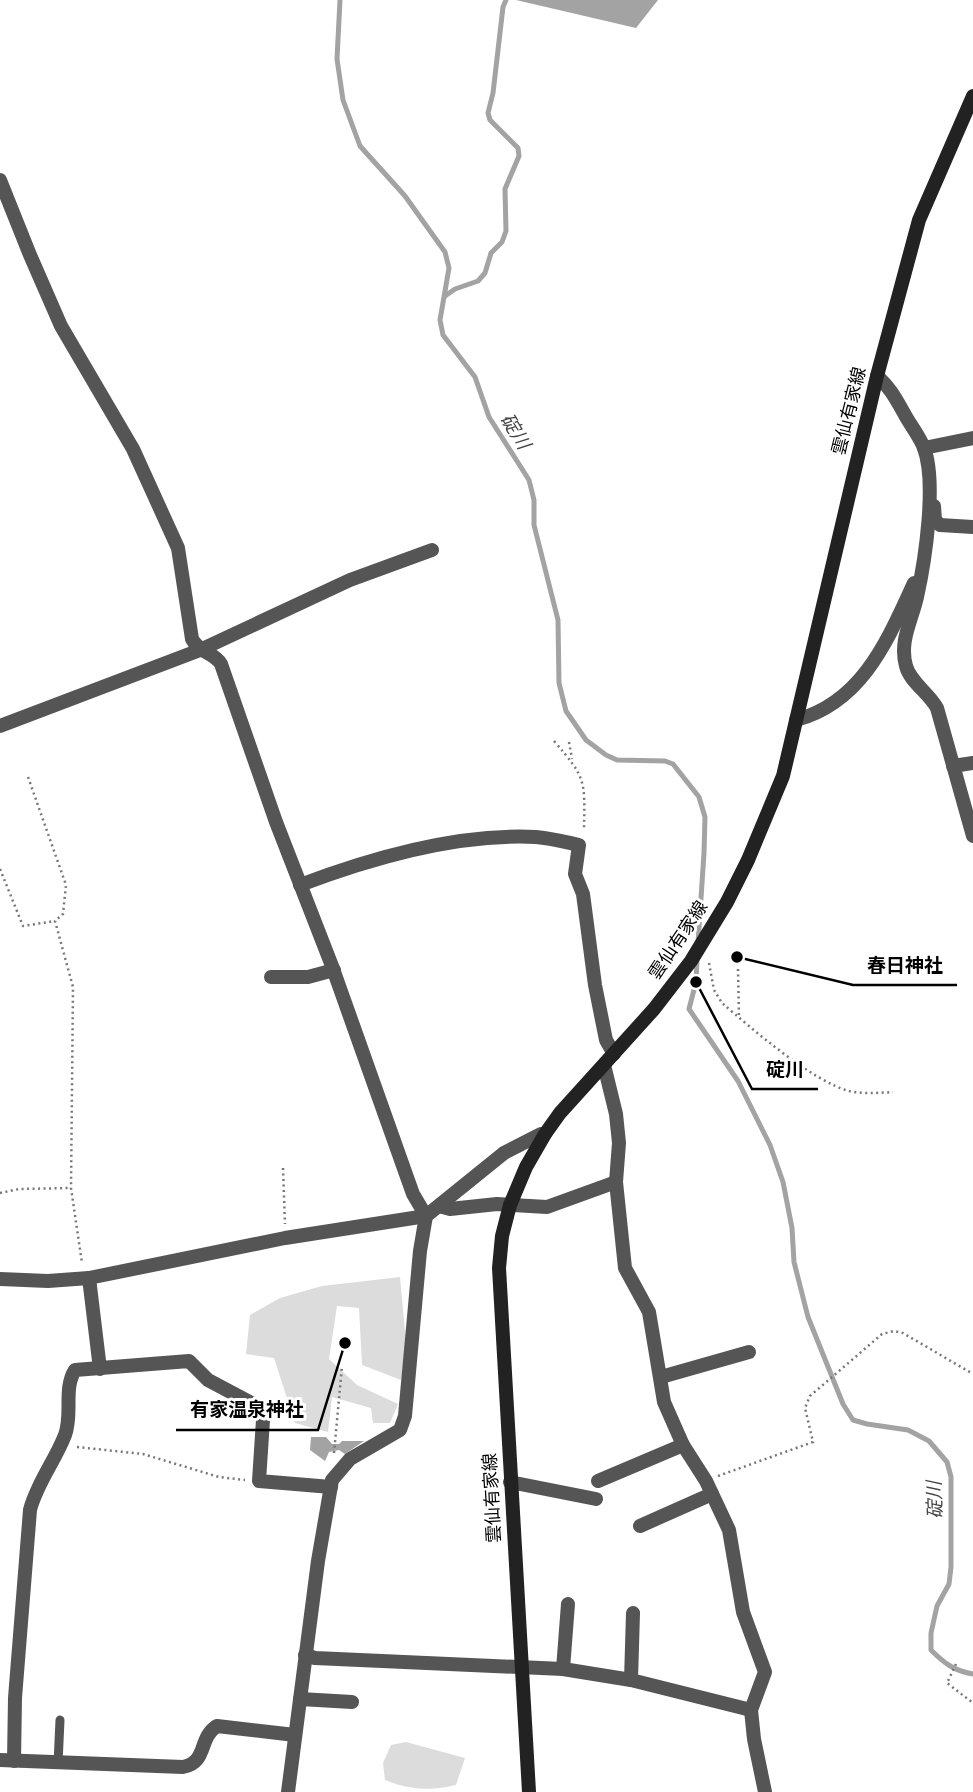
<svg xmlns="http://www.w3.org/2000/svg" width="973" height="1792" viewBox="0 0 973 1792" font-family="Figtree,'Noto Sans JP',sans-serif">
<rect width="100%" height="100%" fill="#fff"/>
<g fill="#dcdcdc">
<polygon points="400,1277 406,1342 401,1380 362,1365 359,1308 337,1306 329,1359 357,1385 398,1404 390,1423 373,1423 371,1408 332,1397 328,1432 295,1423 274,1358 246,1354 250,1315 280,1298 322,1286"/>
<path d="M406 1742 465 1758 456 1785C433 1791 407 1790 385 1780L383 1763 391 1745Z"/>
</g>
<g fill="#a3a3a3">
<polygon points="516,0 658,0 636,28"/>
<polygon points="311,1437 326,1437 332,1444 339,1444 342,1441 364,1441 345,1454 339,1450 329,1452 325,1461 310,1450"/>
</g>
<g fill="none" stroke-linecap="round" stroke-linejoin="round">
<g stroke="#a3a3a3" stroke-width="5">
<polyline points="340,0 337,59 343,100 360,146 405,196 445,252 449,268 440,320 443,335 475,377 489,417 529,480 534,500 534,525 558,620 559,683 566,711 586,740 606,755 617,760 665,761 673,764 699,797 705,817 704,853 698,943"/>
<polyline points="445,296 455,289 478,281 485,273 491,253 502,242 506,231 505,189 519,156 518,148 490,120 488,113 493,93 503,7 506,0"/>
<path d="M697 959 696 982 689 1009 738 1081 770 1145 783 1182 792 1228 794 1262 808 1317 843 1404 853 1420 867 1424 908 1430 929 1441 947 1462 951 1477V1567L949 1584 937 1606 931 1633V1650C944 1663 954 1671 973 1674"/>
</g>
<g stroke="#777" stroke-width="2.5" stroke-dasharray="2 3.5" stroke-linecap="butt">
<path d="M554 741C586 778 585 780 584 829"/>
<polyline points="569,742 572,759"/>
<polyline points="28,777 66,885 63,914 55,921 73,987 71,1188 82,1263"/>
<polyline points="0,869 23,926 55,921"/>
<path d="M709 963 714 990 722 1003C752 1029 812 1081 849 1091 863 1094 878 1093 893 1092"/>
<polyline points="738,969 739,1018"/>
<polyline points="283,1168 285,1224"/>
<polyline points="0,1193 19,1189 71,1188"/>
<polyline points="77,1447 143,1454 219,1477 245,1480"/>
<polyline points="334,1453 342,1366"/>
<polyline points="718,1476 813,1442 805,1408 810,1396 882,1334 894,1331 903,1333 973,1374"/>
<polyline points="956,1664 947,1683 973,1703"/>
</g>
<polyline stroke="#555" stroke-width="9" points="58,1764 60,1720"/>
<g stroke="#555" stroke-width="14">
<path d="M0 180 30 255 61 326 133 449 178 548 192 639C199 653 214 652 221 664L276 822 332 966 413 1194 426 1216 420 1251 405 1416 400 1430 350 1459 332 1480 318 1561 288 1792"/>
<path d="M877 376C890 387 897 401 905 415 911 426 920 437 924 448 937 483 925 561 917 597 912 620 899 641 906 666 910 682 929 693 937 708L973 836"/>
<polyline points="924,448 973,438"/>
<polyline points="934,506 935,520 940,525 973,527"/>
<path d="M796 720C863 702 888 639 914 583"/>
<polyline points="0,726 200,650 350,580 432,550"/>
<polyline points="953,766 973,763"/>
<path d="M300 885C371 858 459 833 536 837 550 838 565 842 579 845L575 874 583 894 595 985 606 1040 614 1054"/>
<polyline points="271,977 308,977 334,970"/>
<polyline points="604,1065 616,1114 619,1143 616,1182 625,1268 649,1312 664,1402 683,1445 706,1481 729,1530 743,1612 765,1672 751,1710 754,1739 765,1792"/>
<polyline points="439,1206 450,1209 497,1204 547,1207 616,1182"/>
<polyline points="89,1278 100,1369"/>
<polyline points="0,1279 48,1281 89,1278 285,1238 426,1216 504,1153 541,1134 545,1134"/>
<polyline points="661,1377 749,1352"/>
<polyline points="598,1481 683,1445"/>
<polyline points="510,1482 596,1499"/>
<polyline points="640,1526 712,1494"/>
<polyline points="305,1655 315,1658 563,1669 631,1680 751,1710"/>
<polyline points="563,1669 568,1604"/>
<polyline points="631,1680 633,1613"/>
<polyline points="300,1699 352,1702"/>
<path d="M0 1760 183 1767C208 1762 198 1738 217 1726L295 1735"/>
<path d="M14 1761 15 1698 30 1510C37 1483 55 1461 65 1435 73 1414 63 1389 75 1370L189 1361 208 1380 257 1406 263 1420 259 1481 331 1487"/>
</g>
<polyline stroke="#222" stroke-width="14" points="529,1792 499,1268 502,1236 510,1205 526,1167 545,1134 560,1113 654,1009 691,961 727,902 748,860 783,776 877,376 919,220 973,96"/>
</g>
<g text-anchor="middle" stroke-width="6" stroke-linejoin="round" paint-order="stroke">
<g font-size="18" fill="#000" stroke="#fff">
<text transform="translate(849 411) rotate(-76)" y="6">雲仙有家線</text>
<text transform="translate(678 940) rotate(-56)" y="6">雲仙有家線</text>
<text transform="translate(492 1498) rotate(-93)" y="6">雲仙有家線</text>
</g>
<g font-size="19" font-style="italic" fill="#444" stroke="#fff">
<text transform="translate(516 431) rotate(58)" y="7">碇川</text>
<text transform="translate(934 1500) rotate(-92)" y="7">碇川</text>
</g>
</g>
<path fill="none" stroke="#000" stroke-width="2.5" d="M737 957L853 985H957M696 982L752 1089H818M345 1343L318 1430H176"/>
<g fill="#000" stroke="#fff" stroke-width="2.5">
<circle cx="737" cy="957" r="7"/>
<circle cx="696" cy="982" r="7"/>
<circle cx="345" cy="1343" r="7"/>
</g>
<g font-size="19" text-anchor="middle" font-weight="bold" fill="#000" stroke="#fff" stroke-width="6" stroke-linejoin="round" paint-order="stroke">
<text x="905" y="972">春日神社</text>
<text x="785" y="1076">碇川</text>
<text x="247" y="1416">有家温泉神社</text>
</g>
</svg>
